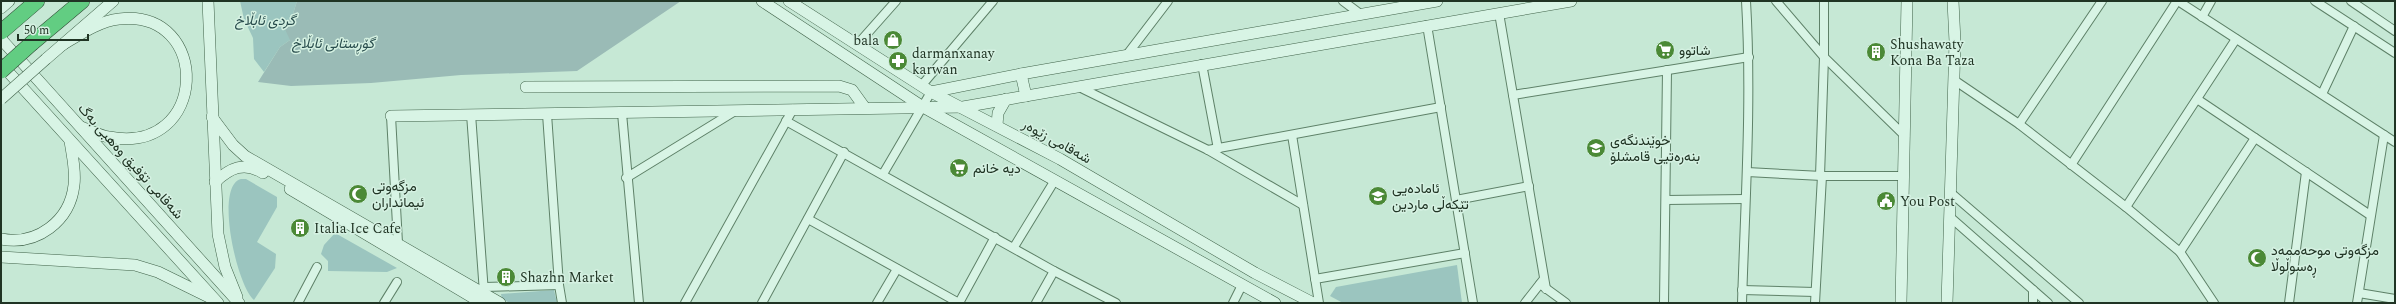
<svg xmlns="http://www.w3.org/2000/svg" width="2396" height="304" viewBox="0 0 2396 304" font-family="Spectral,Vazirmatn,serif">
<rect width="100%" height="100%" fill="#c6e8d5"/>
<g fill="#9bc5bf">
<polygon points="240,1 297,1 292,17 290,40 280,47 264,72 254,59 253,38 244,19"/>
<path d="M241 179H246L277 197V207L257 242 276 254 275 268 254 300C237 286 214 186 241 179Z"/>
<polygon points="335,233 397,268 387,272 328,271 328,261 321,254 324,245"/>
<polygon points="1457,265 1462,303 1343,303 1330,296 1336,287"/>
<polygon points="554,290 557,303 510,303 502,299 501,294"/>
</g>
<polygon fill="#9abbb6" points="297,1 681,1 577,71 461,75 371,83 291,86 258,82 280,47 290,40 283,25 292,17"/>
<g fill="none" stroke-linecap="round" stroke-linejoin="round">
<defs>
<g id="street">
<polyline points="1343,1 1359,13"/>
<polyline points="1776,1 1824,57 1905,136"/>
<polyline points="2178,1 2395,142"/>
<polyline points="2315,1 2395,53"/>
<polyline points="2351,1 2395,31"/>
<polyline points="1499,13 1546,289"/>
<polyline points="2202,17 2211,1"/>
<polyline points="1427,25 1473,303"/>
<polyline points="857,45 896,1"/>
<polyline points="1126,56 1168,1"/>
<polyline points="1202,64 1218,149"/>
<polyline points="1954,80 2019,124 2126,207 2180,252 2214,303"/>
<polyline points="922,85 993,1"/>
<polyline points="1079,87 1208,150 1303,205"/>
<polyline points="2322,94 2354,26"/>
<polyline points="1513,95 1749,57"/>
<polyline points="2197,99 2370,215"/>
<polyline points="622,113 639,303"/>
<polyline points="471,114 484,293"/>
<polyline points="547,114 559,285 562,303"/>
<polyline points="391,116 398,243"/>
<polyline points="786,121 1054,271 1116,303"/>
<polyline points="2019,124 2102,1"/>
<polyline points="1292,135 1319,303"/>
<polyline points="1208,150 1441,107"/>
<polyline points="2071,165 2177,1"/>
<polyline points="1747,172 1822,176 1903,176"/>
<polyline points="883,174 931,92"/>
<polyline points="1820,176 1824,57 1824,1"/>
<polyline points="626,178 735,111"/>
<polyline points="1951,193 2079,303"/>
<polyline points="1456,200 1529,186"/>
<polyline points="1666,200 1745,199"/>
<polyline points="2126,207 2236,39"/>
<polyline points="1950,217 2048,303"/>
<polyline points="808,219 959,303"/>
<polyline points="1014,247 1055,180"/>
<polyline points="2180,252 2255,138"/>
<polyline points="1315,279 1465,253"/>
<polyline points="1540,284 1566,303"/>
<polyline points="485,287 559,285"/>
<polyline points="1742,290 1815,292"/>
<polyline points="2359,293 2395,299"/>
<polyline points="298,303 317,267"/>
<polyline points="384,303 397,282"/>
<polyline points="685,303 793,109"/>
<polyline points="762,303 844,152"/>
<polyline points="877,303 897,269"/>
<polyline points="959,303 995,237"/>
<polyline points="1036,303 1054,271"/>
<polyline points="1233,303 1242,285"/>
<polyline points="1525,303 1543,280"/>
<polyline points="1664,303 1667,70"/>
<path d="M1742 303C1745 202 1752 102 1746 1"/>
<polyline points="1815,303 1822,176"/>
<polyline points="2033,303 2033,290"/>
<polyline points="2289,303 2306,172"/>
<polyline points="2357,303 2384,135"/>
</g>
<g id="secondary">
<polyline points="208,1 218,234 225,267 237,297"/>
<polyline points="762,1 923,107 1275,303"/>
<polyline points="789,1 931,92 1060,159 1255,273 1313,303"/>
<polyline points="1,8 9,1"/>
<polyline points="1,39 239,303"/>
<path d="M62 45C79 35 99 21 119 19 212 8 209 156 109 137 100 136 90 130 81 127"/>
<polyline points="46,59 113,1"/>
<polyline points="1,64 218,303"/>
<polyline points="1021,74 1026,96"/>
<polyline points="526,87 839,86 852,90 865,108"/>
<polyline points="931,92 1021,74 1437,1"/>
<polyline points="391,116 963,107 1571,1"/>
<polyline points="212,117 233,145 245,156 500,303"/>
<polyline points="997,125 998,113 1006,99"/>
<path d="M215 182C230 168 244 161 263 173"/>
<polyline points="290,189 482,303"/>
<path d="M1 239C37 246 70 221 74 185 76 170 72 155 70 141"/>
<polyline points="1,257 135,265 158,272 209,297"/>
<polyline points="1901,303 1907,1"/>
<polyline points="1947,303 1955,42 1953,1"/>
</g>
<g id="highway">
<polyline points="1,32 37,1"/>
<polyline points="32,43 82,1"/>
</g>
</defs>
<use href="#street" stroke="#5e8168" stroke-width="10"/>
<use href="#secondary" stroke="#41634a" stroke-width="12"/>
<use href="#highway" stroke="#325038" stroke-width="16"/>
<use href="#street" stroke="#d8f4e5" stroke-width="8"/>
<use href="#secondary" stroke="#d8f4e5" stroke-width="11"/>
<use href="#highway" stroke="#62cd82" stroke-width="15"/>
<defs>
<polyline id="secondary-bridge" points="1,99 46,59"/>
<polyline id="highway-bridge" points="1,71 32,43"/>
</defs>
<use href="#secondary-bridge" stroke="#41634a" stroke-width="12" stroke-linecap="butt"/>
<use href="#highway-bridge" stroke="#325038" stroke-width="16" stroke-linecap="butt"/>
<use href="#secondary-bridge" stroke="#d8f4e5" stroke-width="11"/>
<use href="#highway-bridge" stroke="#62cd82" stroke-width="15"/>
</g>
<defs>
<symbol id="shop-disc" viewBox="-11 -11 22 22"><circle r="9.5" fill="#4b8936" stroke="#d5f1e2"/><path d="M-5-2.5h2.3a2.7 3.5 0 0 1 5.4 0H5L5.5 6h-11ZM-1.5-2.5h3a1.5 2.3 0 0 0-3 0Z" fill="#fff"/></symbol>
<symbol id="supermarket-disc" viewBox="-11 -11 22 22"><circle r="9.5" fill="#4b8936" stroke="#d5f1e2"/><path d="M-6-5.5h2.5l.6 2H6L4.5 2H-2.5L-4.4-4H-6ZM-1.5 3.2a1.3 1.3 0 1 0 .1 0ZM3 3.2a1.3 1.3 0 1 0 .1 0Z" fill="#fff"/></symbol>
<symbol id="building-disc" viewBox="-11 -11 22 22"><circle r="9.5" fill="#4b8936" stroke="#d5f1e2"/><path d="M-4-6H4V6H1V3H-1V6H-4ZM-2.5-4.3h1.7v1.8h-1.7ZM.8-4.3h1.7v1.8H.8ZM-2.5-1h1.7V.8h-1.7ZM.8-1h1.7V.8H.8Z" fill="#fff"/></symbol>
<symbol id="pharmacy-disc" viewBox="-11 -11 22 22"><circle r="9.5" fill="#4b8936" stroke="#d5f1e2"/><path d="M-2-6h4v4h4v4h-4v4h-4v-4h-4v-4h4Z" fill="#fff"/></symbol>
<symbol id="school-disc" viewBox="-11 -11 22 22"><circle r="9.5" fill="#4b8936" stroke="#d5f1e2"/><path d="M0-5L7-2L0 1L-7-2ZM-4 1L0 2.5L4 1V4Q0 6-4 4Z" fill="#fff"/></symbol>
<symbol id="mosque-disc" viewBox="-11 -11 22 22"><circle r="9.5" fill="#4b8936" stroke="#d5f1e2"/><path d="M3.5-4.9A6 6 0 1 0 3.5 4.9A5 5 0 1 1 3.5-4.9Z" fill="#fff"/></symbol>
<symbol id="civic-disc" viewBox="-11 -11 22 22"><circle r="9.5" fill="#4b8936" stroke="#d5f1e2"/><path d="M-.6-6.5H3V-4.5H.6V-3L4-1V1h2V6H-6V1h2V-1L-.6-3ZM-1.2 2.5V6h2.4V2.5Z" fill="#fff"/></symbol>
</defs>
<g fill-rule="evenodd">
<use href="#shop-disc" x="882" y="29" width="22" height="22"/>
<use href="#supermarket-disc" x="1654" y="39" width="22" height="22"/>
<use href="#building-disc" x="1865" y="41" width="22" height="22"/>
<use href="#pharmacy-disc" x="887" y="50" width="22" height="22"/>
<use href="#school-disc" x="1585" y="137" width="22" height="22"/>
<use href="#supermarket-disc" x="948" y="157" width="22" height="22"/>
<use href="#mosque-disc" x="347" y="183" width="22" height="22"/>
<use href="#school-disc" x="1367" y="185" width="22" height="22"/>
<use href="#civic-disc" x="1875" y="190" width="22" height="22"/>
<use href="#building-disc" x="289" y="217" width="22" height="22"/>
<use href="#mosque-disc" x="2246" y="247" width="22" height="22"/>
<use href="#building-disc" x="495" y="266" width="22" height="22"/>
</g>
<g text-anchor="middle" stroke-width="3" stroke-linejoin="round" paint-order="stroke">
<g font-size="14" font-style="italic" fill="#294d4d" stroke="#d5f1e2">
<text x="265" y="25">گردی ئابڵاخ</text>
<text x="333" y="48">گۆڕستانی ئابڵاخ</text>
</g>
<g font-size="14" fill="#203424" stroke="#d5f1e2" text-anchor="start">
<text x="879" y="45" text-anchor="end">bala</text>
<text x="1890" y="49">Shushawaty<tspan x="1890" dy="16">Kona Ba Taza</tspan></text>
<text x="1679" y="55">شاتوو</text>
<text x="912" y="58">darmanxanay<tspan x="912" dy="16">karwan</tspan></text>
<text x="1610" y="145">خوێندنگەی<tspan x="1610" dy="16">بنەرەتیی قامشلۆ</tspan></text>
<text x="973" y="173">دیە خانم</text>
<text x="372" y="191">مزگەوتی<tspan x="372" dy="16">ئیمانداران</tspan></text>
<text x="1392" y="193">ئامادەیی<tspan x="1392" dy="16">تێکەڵی ماردین</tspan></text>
<text x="1900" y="206">You Post</text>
<text x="314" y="233">Italia Ice Cafe</text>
<text x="2271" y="255">مزگەوتی موحەممەد<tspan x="2271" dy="16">ڕەسوڵوڵا</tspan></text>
<text x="520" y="282">Shazhn Market</text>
</g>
<g font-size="14" fill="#203424" stroke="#d5f1e2">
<text transform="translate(1057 141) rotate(29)" y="5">شەقامی زێوەر</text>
<text transform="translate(131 161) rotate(48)" y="5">شەقامی تۆفیق وەهبی بەگ</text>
</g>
</g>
<rect width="2396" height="304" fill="none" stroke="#203424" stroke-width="4"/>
<path d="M18 34v6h70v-6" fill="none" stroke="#203424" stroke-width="2"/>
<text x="24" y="34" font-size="12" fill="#203424" stroke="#d5f1e2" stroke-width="3" paint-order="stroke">50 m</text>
</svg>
